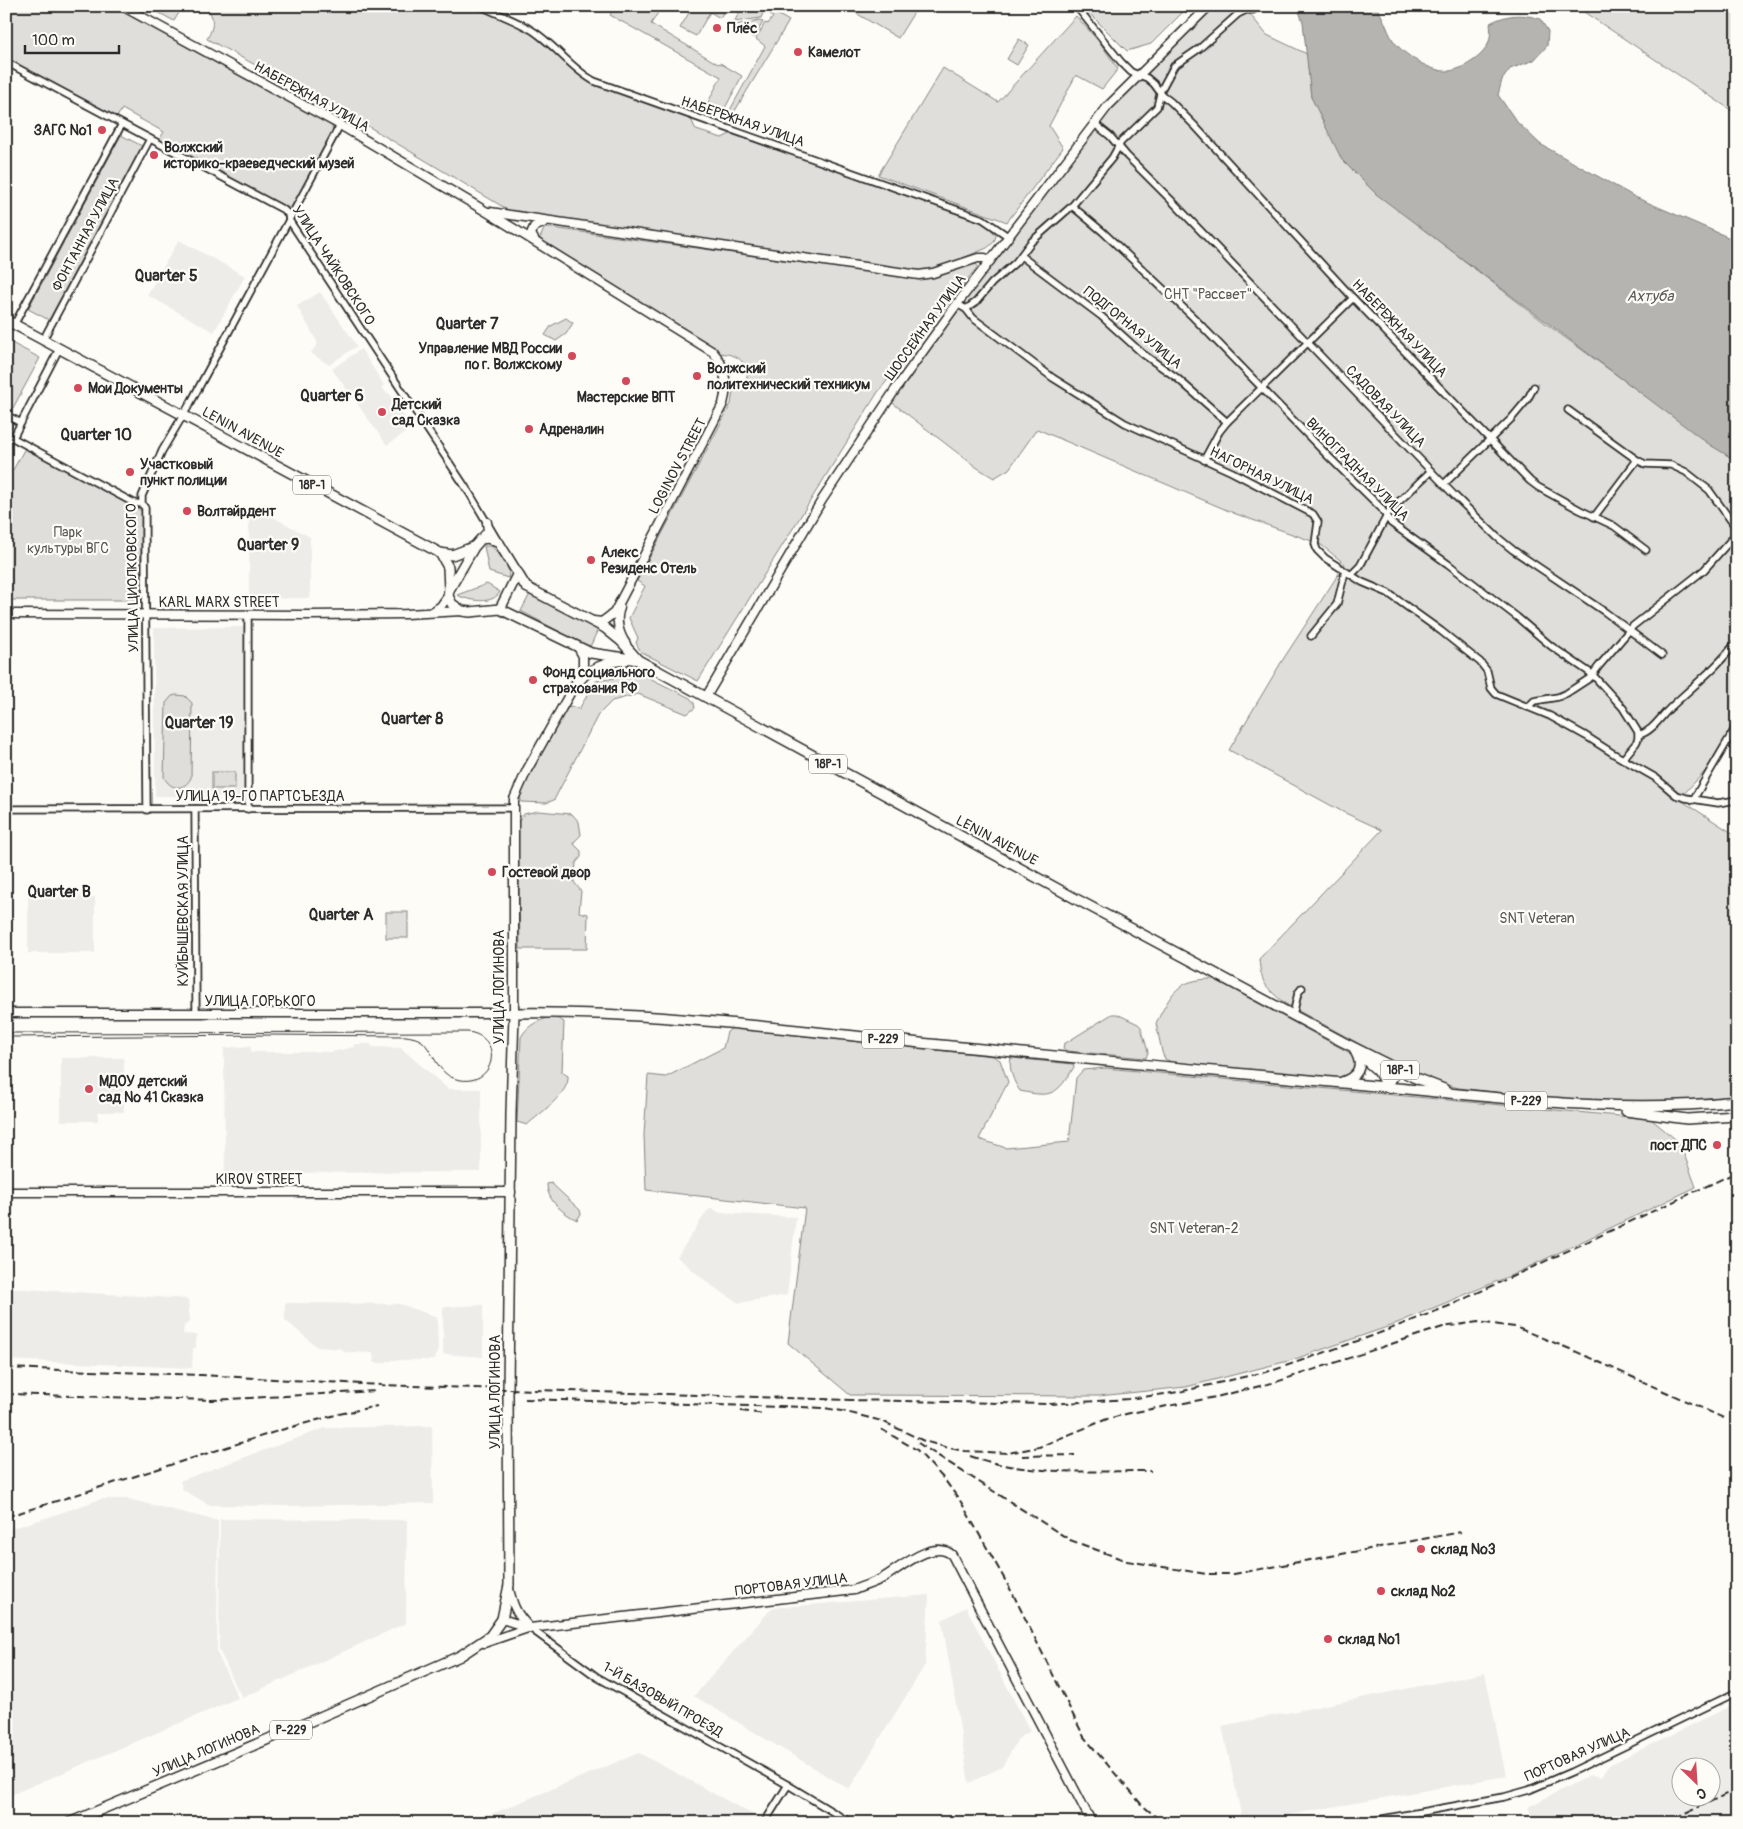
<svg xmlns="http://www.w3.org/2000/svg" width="1743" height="1829" viewBox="0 0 1743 1829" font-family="Pangolin,sans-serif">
<rect width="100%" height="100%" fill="#fdfcf7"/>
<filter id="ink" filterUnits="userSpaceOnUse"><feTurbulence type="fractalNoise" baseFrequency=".02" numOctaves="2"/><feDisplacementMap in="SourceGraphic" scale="10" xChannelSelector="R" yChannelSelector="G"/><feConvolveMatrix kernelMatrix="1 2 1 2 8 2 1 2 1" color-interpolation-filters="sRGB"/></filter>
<g filter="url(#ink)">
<g fill="#edece8" fill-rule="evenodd">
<polygon points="179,240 245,276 214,332 147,295"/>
<polygon points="320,292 357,346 329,365 311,353 318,343 297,306"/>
<polygon points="361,349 384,385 382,387 387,394 389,393 412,428 387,445 332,369"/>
<polygon points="256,508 310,537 310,598 249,599 249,521"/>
<polygon points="244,627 243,797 155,796 154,628"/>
<polygon points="28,896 95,897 95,953 28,953"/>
<polygon points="354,1044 371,1044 372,1047 401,1048 448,1089 481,1089 481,1172 225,1173 224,1048 251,1046 251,1052 331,1052 354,1047"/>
<polygon points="61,1058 124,1058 124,1112 98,1112 98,1121 61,1121"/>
<polygon points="712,1208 720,1213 796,1217 787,1295 739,1303 712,1286 677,1257 707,1211"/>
<polygon points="9,1288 188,1299 190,1321 184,1326 183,1334 196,1335 196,1348 193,1348 192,1368 6,1360 6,1295 8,1295"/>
<polygon points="285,1303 400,1304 437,1317 438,1349 435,1360 392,1360 391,1361 387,1361 387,1363 374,1363 373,1353 343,1352 343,1349 317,1347 285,1320"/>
<polygon points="483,1305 483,1357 443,1354 443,1307"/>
<polygon points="432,1426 433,1503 292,1506 210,1505 183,1490 180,1481 325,1428"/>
<polygon points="101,1499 128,1499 218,1521 217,1653 238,1698 6,1797 6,1530 46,1518"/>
<polygon points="220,1519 407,1520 406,1623 242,1698 219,1650"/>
<polygon points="929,1595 925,1665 849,1789 694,1696 772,1608"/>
<polygon points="966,1607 1030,1731 1018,1739 1002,1767 969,1783 942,1620"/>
<polygon points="1485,1673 1506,1776 1243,1823 1222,1726"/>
<path d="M1737 1703V1823H1535L1528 1807 1590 1775 1601 1777 1609 1765ZM1680 1766H1710V1796H1680Z"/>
<polygon points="639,1753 759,1818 756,1823 470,1823"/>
</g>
<g fill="#dfdeda" stroke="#858482">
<polygon points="9,6 114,6 330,122 334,132 293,206 286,208 159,140 164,132 122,109 117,117 6,58 6,11"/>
<polygon points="147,6 183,6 174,21"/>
<path d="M206 6H474L528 31 586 80 691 119 696 130 722 138 732 133 980 221 989 226 996 236 994 242 987 248 942 267 925 272 871 265 515 214 356 119 207 39C214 27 215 18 206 6Z"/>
<polygon points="615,6 662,6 651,24 718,64 720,63 742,76 724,110 710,106 702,114 721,77 610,15"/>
<polygon points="693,6 722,6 720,11 723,13 720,18 710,12 696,36 680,28"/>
<polygon points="743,6 762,6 763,13 761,18 734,22"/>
<polygon points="844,6 918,6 898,38"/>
<polygon points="1082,6 1140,6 1169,11 1174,6 1189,6 1151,44 1127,51"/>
<path d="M1217 6H1243L1267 35 1307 54 1311 97 1364 182 1436 239 1545 323 1728 456 1737 460V737L1679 799 1737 836V1096L1678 1101H1604L1530 1096 1459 1088 1443 1084 1411 1072 1284 1003C1266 987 1261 984 1259 959L1382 830 1343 812 1229 750 1282 661 1345 564 1320 544 1236 514 1037 429 1009 469 994 478 976 467 890 401 962 301 1121 96 1170 48Z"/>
<polygon points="1575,6 1737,6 1737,114"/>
<polygon points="772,11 789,21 733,114 729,112 765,46 756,39 765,23 768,24 773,17 770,15"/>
<polygon points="1076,16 1101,44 1118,69 1102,89 1076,75 1049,126 1063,148 1007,222 878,175 943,68 998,102"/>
<polygon points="759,20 763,22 754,38 731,26"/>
<polygon points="1019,39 1029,45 1017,65 1007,59"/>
<polygon points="121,135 142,146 49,320 28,309"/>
<path d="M545 227 920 279 973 262 978 266 878 392 698 681 641 652 636 643 638 638 629 618 645 586 637 581 731 404 734 385 744 383 747 379C748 360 736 354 718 353L539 240Z"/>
<polygon points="566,318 573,323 566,334 556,341 545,335 551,326"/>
<polygon points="6,340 40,358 13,408 6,405"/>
<polygon points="25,448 142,511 140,600 6,600 6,467 13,470"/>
<path d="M484 546H491C499 554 512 566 508 578L489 572Z"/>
<path d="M487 584 500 592C493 605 469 601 457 595Z"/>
<polygon points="531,592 598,629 591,645 586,646 521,611"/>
<polygon points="622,667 627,667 690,698 694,703 695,708 687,714 638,694 612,701 598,715 554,800 546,803 521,802 520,792 565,711 570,706 579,709 596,681 615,678"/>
<path d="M176 695 185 696 192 703 191 778C184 791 170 790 164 777L166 703 172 696Z"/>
<rect x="212" y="772" width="23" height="17"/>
<polygon points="538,811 572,814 579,822 581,835 574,842 574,844 581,851 581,857 576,863 574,882 581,891 579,912 588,914 587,949 520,949 518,822 524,814"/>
<rect x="386" y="912" width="22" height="26"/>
<path d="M1214 979 1352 1054C1361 1066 1353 1073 1342 1078L1172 1062 1165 1059 1162 1052 1156 1023C1172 993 1176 979 1214 979Z"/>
<polygon points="1112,1014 1117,1014 1138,1024 1141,1027 1148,1052 1146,1058 1067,1051 1063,1048 1064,1044"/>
<path d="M551 1017 559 1019 564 1022 562 1072 568 1076C570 1093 539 1114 527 1125L517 1122 521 1037C528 1025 537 1021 551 1017Z"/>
<polygon points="732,1028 993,1056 1000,1060 1008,1082 979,1139 1006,1148 1069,1142 1076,1078 1083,1070 1105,1068 1651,1119 1680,1143 1696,1187 1512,1275 1390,1326 1292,1360 1186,1387 1099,1396 850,1395 788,1343 805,1208 646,1190 644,1135 648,1075 666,1077 723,1048 727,1032"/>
<path d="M1011 1058 1073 1064 1074 1067C1057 1095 1052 1098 1020 1091 1014 1083 1008 1068 1011 1058Z"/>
<path d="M551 1183 580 1210 581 1214 577 1220C563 1213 547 1201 547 1184Z"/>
</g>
<path fill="#b5b4b1" stroke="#7e7d7b" d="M1297 6H1375C1384 16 1386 29 1393 40 1402 54 1432 73 1449 71 1458 70 1467 65 1474 60 1488 50 1492 40 1490 23 1508 14 1521 13 1540 19L1548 31 1547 46 1534 60 1510 69 1502 80 1498 95 1517 122 1540 144 1635 197 1737 241V461L1710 445 1376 194 1342 160 1311 97 1303 22Z"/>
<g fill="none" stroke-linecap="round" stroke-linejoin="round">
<defs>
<g id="street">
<path d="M481 6C497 14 515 20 530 29 554 43 570 68 594 81L983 219 1009 237"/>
<polyline points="1076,6 1121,62 1131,72 1147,78 1154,84 1162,95 1171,102 1195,126 1353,298 1530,481 1538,487 1580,510 1614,526 1646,550"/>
<polyline points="6,62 284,210 288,214 289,220 470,494 499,543"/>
<polyline points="1095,124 1110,136 1127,156 1172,201 1454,495 1497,537 1513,550 1605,612 1662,655"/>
<polyline points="1072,206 1103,232 1193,317 1329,457 1381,508 1391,523 1448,564 1517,617 1551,646 1592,674 1623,708 1638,732 1638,739 1636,743 1623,759"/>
<polyline points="1021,256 1101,316 1143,354 1177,378 1227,422"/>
<polyline points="957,304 966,309 973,318 1053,378 1125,423 1232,472 1313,514 1318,522 1315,544 1317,550 1325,558 1362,582 1388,593 1441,631 1480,662 1487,671 1491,688 1496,694 1550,716 1586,736 1614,754 1656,778 1676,795 1686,798 1718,803 1737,800"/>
<polyline points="966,309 976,302 992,283 1016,262 1031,242 1072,206 1112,158 1121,142 1157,107 1161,90 1174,66 1200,48 1238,14 1246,10 1253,10"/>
<polyline points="14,325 122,124"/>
<polyline points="43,340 150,139"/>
<polyline points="59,349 13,438 134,503 142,504"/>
<polyline points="1568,410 1637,460 1645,464 1671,465 1686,472 1709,490 1737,529"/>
<polyline points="6,415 21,423"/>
<polyline points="1204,460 1219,432 1227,422 1353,298"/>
<polyline points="1444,484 1511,419 1527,400 1534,387"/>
<polyline points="1594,517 1637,460"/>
<polyline points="1351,575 1360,566 1390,510 1431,471"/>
<polyline points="248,615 248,809"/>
<polyline points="1311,636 1337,604 1345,572"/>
<polyline points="1528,707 1534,701 1558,697 1567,693 1590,678 1599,666 1633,626 1704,570 1737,533"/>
<path d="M1639 735C1653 731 1660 717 1671 707 1694 685 1718 667 1737 641"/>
<polyline points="1693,800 1737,725"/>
<polyline points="6,809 514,808"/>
<polyline points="195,809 196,1013"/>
<polyline points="147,810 145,534 145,508 142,504 142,496 162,451 191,402 340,125"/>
<polyline points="1293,1015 1298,993 1302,988"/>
<polyline points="530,1628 597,1677 788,1785 851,1823"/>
<polyline points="764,1823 788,1785"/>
<polyline points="1360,1823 1504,1797 1529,1790 1571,1772 1737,1692"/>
</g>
<g id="secondary">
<path d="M122 6 340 125 487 212 713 352C726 366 728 387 723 404L614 613 602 622 593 621"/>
<polyline points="490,212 919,275 933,273 978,258 985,258 990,261"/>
<polyline points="535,241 531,234 534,227 545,222"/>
<polyline points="481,539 488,531 487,522"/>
<path d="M620 608C615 620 619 634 626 644"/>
<polyline points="432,612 441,606 448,596"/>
<polyline points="6,614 310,615 406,614 462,611"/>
<path d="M580 681C591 666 607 662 625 661"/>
<polyline points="706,697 822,500 895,390 957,304 1108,106 1209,6"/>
<polyline points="6,1013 514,1013 514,799 527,770 583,670 583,656 578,647"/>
<polyline points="6,1192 511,1192"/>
<path d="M509 1589C513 1606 516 1613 528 1626"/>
<path d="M502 1619 530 1628 854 1590C863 1586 874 1583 883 1578 900 1568 934 1538 952 1555L1092 1823"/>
<polyline points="484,1643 528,1628"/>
</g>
<g id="primary">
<polyline points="6,320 440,553 452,555 473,547"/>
<polyline points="440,553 448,567 449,590"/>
<polyline points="500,609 518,573"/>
<polyline points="638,660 591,653 500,609 470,612 462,611 452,604 448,596 449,590 474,547 481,539 488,538 499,543 526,587 605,628 621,641 638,660 1078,900 1343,1042 1413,1077 1444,1089"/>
<polyline points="1355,1051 1378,1071 1387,1087"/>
<polyline points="1384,1079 1391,1079 1394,1076 1393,1073 1387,1066"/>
<path d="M1342 1082C1357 1077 1364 1067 1356 1053"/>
<polyline points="1626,1111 1687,1119 1737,1116"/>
<path d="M69 1823 290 1730 460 1656 490 1636 502 1619 509 1585 508 1392 511 1113 514 1013C650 1011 785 1029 920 1043 1075 1059 1231 1072 1386 1087 1505 1098 1617 1114 1737 1101"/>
</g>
</defs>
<use href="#street" stroke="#2b2b2b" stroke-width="9"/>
<use href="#secondary" stroke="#2b2b2b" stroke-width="11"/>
<use href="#primary" stroke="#2b2b2b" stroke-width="12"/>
<use href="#street" stroke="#fdfcf7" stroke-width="5.5"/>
<use href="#secondary" stroke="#fdfcf7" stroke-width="8"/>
<use href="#primary" stroke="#fdfcf7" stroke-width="9"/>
<path stroke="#2b2b2b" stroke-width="1" d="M6 1033 468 1032C504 1037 496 1085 461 1080 439 1077 436 1057 424 1043 419 1038 412 1037 406 1036L272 1035 6 1037"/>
<g stroke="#2b2b2b" stroke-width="2" stroke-dasharray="8 4" stroke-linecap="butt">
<polyline points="6,1368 201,1375 381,1385 850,1400 1051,1404 1128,1399 1179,1392 1274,1370 1372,1336 1449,1306 1737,1172"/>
<polyline points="6,1394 212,1400 376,1391"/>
<polyline points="525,1399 784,1407"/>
<polyline points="778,1406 824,1408 842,1411 882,1421 924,1441 945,1447 964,1451 1008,1453 1039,1447 1107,1419 1130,1413 1216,1397 1276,1382 1443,1327 1478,1322 1515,1327 1570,1349 1726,1419"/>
<polyline points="741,1411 764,1414"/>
<polyline points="881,1429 917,1450 944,1479 961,1502 1013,1594 1084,1737 1141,1804 1163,1823"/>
<polyline points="918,1443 1070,1540 1127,1561 1206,1574 1234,1574 1461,1532"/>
<path d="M970 1456C1028 1476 1090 1471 1151 1471"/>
<polyline points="1022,1456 1075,1455"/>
<polyline points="6,1517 281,1430 339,1414 377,1406"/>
<polyline points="1665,1823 1737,1789"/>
</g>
</g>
</g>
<g fill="#d1495b" stroke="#fdfcf7" stroke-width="2">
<circle cx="717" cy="28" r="5"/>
<circle cx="798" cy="52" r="5"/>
<circle cx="102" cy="130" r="5"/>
<circle cx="154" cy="155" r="5"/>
<circle cx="572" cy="356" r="5"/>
<circle cx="697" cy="376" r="5"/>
<circle cx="626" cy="381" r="5"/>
<circle cx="78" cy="388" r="5"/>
<circle cx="382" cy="412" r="5"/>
<circle cx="529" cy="429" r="5"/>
<circle cx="130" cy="472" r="5"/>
<circle cx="187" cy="511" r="5"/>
<circle cx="591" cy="560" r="5"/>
<circle cx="533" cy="680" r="5"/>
<circle cx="492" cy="872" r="5"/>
<circle cx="89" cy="1089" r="5"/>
<circle cx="1717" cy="1145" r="5"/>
<circle cx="1421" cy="1549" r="5"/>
<circle cx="1381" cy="1591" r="5"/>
<circle cx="1328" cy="1639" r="5"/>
</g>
<g text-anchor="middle" stroke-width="4.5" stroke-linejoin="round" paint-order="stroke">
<g fill="#fdfcf7" stroke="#6a6a68" stroke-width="1">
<rect x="293" y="475.5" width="38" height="19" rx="4"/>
<rect x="809" y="754.5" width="38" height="19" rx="4"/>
<rect x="862" y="1029.5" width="42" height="19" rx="4"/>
<rect x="1381" y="1060.5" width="38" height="19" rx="4"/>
<rect x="1505" y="1091.5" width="42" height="19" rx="4"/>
<rect x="270" y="1720.5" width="42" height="19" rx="4"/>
</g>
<g font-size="12" font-weight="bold" fill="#2b2b2b">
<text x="312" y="489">18Р-1</text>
<text x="828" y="768">18Р-1</text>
<text x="883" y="1043">Р-229</text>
<text x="1400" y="1074">18Р-1</text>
<text x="1526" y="1105">Р-229</text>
<text x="291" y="1734">Р-229</text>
</g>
<g font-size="14" font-weight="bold" fill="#2b2b2b" stroke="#fdfcf7" text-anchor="start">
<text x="727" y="33">Плёс</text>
<text x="808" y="57">Камелот</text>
<text x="92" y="135" text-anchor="end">ЗАГС №1</text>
<text x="164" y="152">Волжский<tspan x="164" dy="16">историко-краеведческий музей</tspan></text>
<text x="562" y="353" text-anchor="end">Управление МВД России<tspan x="562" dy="16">по г. Волжскому</tspan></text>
<text x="707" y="373">Волжский<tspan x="707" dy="16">политехнический техникум</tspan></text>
<text x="88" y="393">Мои Документы</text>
<text x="626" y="402" text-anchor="middle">Мастерские ВПТ</text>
<text x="392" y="409">Детский<tspan x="392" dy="16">сад Сказка</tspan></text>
<text x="539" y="434">Адреналин</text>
<text x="140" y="469">Участковый<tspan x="140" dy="16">пункт полиции</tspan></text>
<text x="197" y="516">Волтайрдент</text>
<text x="601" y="557">Алекс<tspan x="601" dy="16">Резиденс Отель</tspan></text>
<text x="543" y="677">Фонд социального<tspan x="543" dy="16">страхования РФ</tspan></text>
<text x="502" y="877">Гостевой двор</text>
<text x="99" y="1086">МДОУ детский<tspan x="99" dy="16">сад № 41 Сказка</tspan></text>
<text x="1707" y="1150" text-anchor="end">пост ДПС</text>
<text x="1431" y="1554">склад №3</text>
<text x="1391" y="1596">склад №2</text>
<text x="1338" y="1644">склад №1</text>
</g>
<g font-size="14" fill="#2b2b2b" stroke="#fdfcf7">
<text transform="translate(312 96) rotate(29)" y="5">НАБЕРЕЖНАЯ УЛИЦА</text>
<text transform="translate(743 121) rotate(19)" y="5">НАБЕРЕЖНАЯ УЛИЦА</text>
<text transform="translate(85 234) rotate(-62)" y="5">ФОНТАННАЯ УЛИЦА</text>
<text transform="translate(334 265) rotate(57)" y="5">УЛИЦА ЧАЙКОВСКОГО</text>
<text transform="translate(925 327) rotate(-54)" y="5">ШОССЕЙНАЯ УЛИЦА</text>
<text transform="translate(1133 327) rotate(39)" y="5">ПОДГОРНАЯ УЛИЦА</text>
<text transform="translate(1400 328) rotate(46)" y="5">НАБЕРЕЖНАЯ УЛИЦА</text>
<text transform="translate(1386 406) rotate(46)" y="5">САДОВАЯ УЛИЦА</text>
<text transform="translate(243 432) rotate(29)" y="5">LENIN AVENUE</text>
<text transform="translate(677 466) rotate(-62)" y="5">LOGINOV STREET</text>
<text transform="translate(1358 469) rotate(45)" y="5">ВИНОГРАДНАЯ УЛИЦА</text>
<text transform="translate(1262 475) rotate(26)" y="5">НАГОРНАЯ УЛИЦА</text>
<text transform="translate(132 578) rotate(-91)" y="5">УЛИЦА ЦИОЛКОВСКОГО</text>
<text x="219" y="607">KARL MARX STREET</text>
<text x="260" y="801">УЛИЦА 19-ГО ПАРТСЪЕЗДА</text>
<text transform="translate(997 840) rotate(28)" y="5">LENIN AVENUE</text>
<text transform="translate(183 911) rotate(-90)" y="5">КУЙБЫШЕВСКАЯ УЛИЦА</text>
<text transform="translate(499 987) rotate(-90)" y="5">УЛИЦА ЛОГИНОВА</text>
<text x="260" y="1006">УЛИЦА ГОРЬКОГО</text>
<text x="259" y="1184">KIROV STREET</text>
<text transform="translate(495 1392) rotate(-90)" y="5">УЛИЦА ЛОГИНОВА</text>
<text transform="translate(791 1584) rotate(-7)" y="5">ПОРТОВАЯ УЛИЦА</text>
<text transform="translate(663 1699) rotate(30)" y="5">1-Й БАЗОВЫЙ ПРОЕЗД</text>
<text transform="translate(206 1750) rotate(-23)" y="5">УЛИЦА ЛОГИНОВА</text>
<text transform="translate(1577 1754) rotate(-24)" y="5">ПОРТОВАЯ УЛИЦА</text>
</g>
<g font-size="14" fill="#585857" stroke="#fdfcf7">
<text x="1208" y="299">СНТ "Рассвет"</text>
<text x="68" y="537">Парк<tspan x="68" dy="16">культуры ВГС</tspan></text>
<text x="1537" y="923">SNT Veteran</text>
<text x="1194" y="1233">SNT Veteran-2</text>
</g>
<g font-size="15" font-style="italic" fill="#5b5b5a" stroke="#fdfcf7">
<text x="1650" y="301">Ахтуба</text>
</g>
<g font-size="16" font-weight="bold" fill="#2b2b2b" stroke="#fdfcf7">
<text x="166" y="281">Quarter 5</text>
<text x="467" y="329">Quarter 7</text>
<text x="332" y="401">Quarter 6</text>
<text x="96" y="440">Quarter 10</text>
<text x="268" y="550">Quarter 9</text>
<text x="412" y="724">Quarter 8</text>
<text x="199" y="728">Quarter 19</text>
<text x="59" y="897">Quarter B</text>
<text x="341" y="920">Quarter A</text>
</g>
</g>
<rect width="1743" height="1829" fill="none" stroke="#fdfcf7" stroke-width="25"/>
<rect x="12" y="12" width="1718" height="1804" fill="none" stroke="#2b2b2b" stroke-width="2" filter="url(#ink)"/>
<g transform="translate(1696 1782) rotate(155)"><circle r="24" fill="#fdfcf7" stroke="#a9a8a5"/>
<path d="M0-4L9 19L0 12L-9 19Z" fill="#d1495b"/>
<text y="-8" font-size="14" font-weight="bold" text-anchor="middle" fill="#2b2b2b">С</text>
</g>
<path d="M25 45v8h94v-8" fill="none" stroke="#2b2b2b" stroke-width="2.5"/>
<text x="32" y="45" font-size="15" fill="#2b2b2b" stroke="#fdfcf7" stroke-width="4" paint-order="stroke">100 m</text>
</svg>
